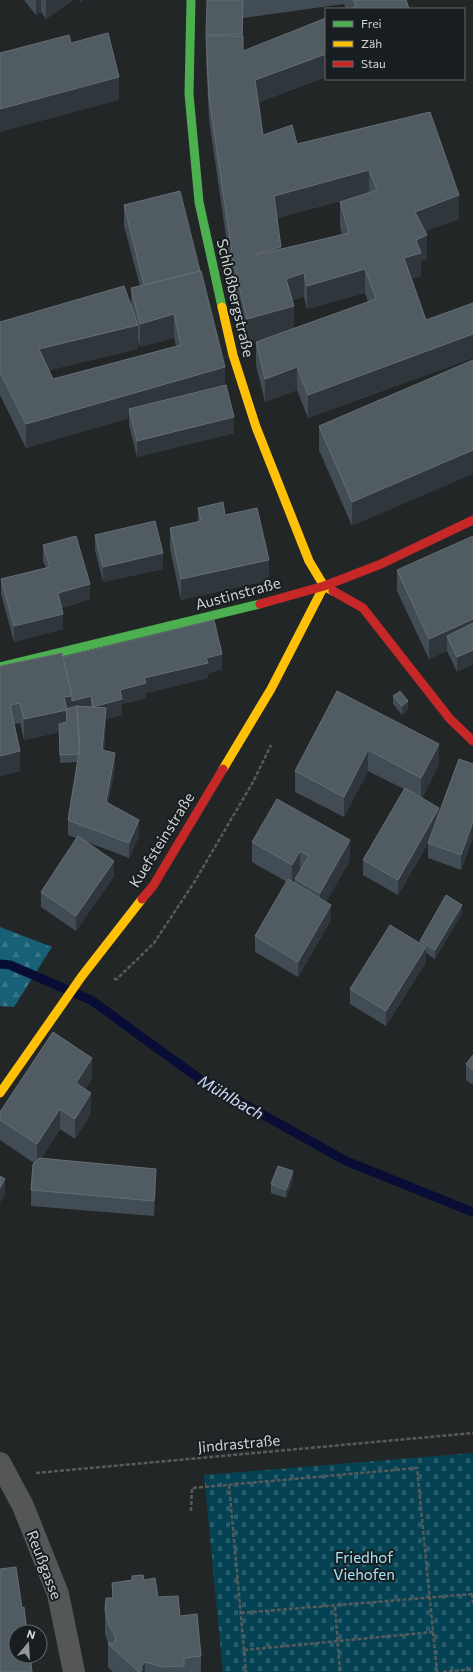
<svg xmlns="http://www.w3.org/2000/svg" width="473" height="1672" viewBox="0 0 473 1672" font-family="Commissioner,sans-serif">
<defs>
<pattern id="forest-firs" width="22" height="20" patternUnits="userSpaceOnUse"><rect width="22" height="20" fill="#186075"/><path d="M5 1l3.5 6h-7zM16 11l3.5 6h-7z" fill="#397688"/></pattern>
<pattern id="cemetery-stones" width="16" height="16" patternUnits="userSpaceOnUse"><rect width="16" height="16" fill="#054354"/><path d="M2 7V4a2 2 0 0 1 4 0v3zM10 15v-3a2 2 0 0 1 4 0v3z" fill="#285d6c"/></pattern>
</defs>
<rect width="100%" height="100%" fill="#232627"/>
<polygon fill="url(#forest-firs)" points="0,927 52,947 14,1007 0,1006"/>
<polygon fill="url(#cemetery-stones)" points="473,1453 473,1672 223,1672 204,1475"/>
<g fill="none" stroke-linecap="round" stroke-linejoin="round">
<polyline stroke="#070d34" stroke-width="9" points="0,964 10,965 91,1000 201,1080 346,1161 473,1212"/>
<g stroke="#595a5a" stroke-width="2.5" stroke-dasharray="4 2" stroke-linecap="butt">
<polyline points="114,979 117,979 154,943 195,881 253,782 271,745"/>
<polyline points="36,1473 473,1433"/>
<polyline points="229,1485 246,1672"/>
<polyline points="191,1511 192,1488 417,1468 437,1672"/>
<polyline points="472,1594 473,1603"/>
<polyline points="335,1607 340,1672"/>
<polyline points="241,1613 473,1594"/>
<polyline points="244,1650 433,1632"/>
<polyline points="443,1672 473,1669"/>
</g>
<polyline stroke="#545657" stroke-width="22" points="0,1463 23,1506 58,1594 74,1672"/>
<g stroke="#4caf50" stroke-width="9">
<polyline points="191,0 189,94 199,202 222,307"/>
<polyline points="0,667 260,604"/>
</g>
<g stroke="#ffc107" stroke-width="9">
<polyline points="222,307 233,355 256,427 309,561 324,586 333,591"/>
<polyline points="223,769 271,689 324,586"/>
<polyline points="0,1093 82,976 142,899"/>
</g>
<g stroke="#c62828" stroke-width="9">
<polyline points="333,591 363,608 450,719 473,741"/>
<polyline points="260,604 324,586 381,564 473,520"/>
<polyline points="142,899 153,886 223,769"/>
</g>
</g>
<g fill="#424c54" fill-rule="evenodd">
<polygon points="24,0 73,0 46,19 41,12 36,15"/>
<path d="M207 0H406L409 9H346L344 4 243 18V51L326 18V77L259 102 263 135 297 144 430 112 459 219 425 231 427 259 421 261V276L411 279 426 320 473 303V358L308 418 297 390 265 402 256 365V342L275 335 247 343 233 284 209 120 206 58ZM363 195 340 202V226L342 234 281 249 277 218ZM365 293 368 302 294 328 292 300 304 297 307 309Z"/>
<path d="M124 205 225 385 234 433 137 457 129 425V418L26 448 0 395V322L131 304V288L140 286 124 226ZM174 338 176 346 53 379 49 370 138 349V340L140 347Z"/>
<polygon points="473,360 352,526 319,450 319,426"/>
<polygon points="198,508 225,515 269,580 181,600 170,549 170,528 198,522"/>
<polygon points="95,535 163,569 103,582 95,550"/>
<polygon points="473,536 457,672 447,651 429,659 397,591 397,570"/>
<polygon points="43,545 90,599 62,608 63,629 14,642 1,594 1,579 46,568 43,561"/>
<polygon points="63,657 222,669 208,673 208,678 146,693 146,698 122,704 122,715 106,719 104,751 115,768 108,803 139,836 129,858 87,842 114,876 76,931 41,907 41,892 76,838 68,835 68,820 77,762 60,763 59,732 24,740 20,723 14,724 20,771 0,776 0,666"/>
<polygon points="337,691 439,764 422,798 439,812 473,764 473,837 461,870 428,858 428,843 398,895 363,875 363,860 404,789 368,771 344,817 295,792 295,771"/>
<polygon points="393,696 408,709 402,715 393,704"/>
<polygon points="252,842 350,860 326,902 331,920 298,977 255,952 255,936 287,882 252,862"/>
<polygon points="462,913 435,959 426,953 426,962 386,1026 350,1004 350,989 420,943 420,941"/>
<polygon points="473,1055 473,1085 466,1080 466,1064"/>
<polygon points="92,1079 85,1089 91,1113 75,1139 60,1129 41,1159 156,1184 154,1216 31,1206 31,1190 34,1163 0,1140 0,1112"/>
<polygon points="293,1180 286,1198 271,1193 271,1184"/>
<polygon points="132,1576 144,1580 158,1597 180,1616 201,1656 201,1672 113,1672 108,1667 108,1644 105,1634 105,1610 112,1598 112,1583 132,1580"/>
</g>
<g fill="#2f373c">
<polygon points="36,0 41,0 41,12 36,15"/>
<polygon points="46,0 73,0 46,19"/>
<polygon points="80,0 84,0 80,3"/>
<polygon points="326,54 326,77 255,103 255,80"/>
<polygon points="119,77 119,100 0,132 0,109"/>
<polygon points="369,170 369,193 274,219 274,196"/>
<polygon points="459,195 459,219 415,235 415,212"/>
<polygon points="427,235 427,259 421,261 421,276 404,282 404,258 416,240"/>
<polygon points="281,247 281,271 256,277 256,254"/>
<polygon points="365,269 365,293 307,309 307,286"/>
<polygon points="304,273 304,297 286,302 286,279"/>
<polygon points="294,306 294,330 247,343 247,319"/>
<polygon points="174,314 174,338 140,347 140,324"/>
<polygon points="138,325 138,349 39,373 39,349"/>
<polygon points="473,334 473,358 308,418 308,395"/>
<polygon points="225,367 225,390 129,409 129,418 26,448 26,424"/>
<polygon points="297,367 297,390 265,402 265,379"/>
<polygon points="234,417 234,433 137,457 137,441"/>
<polygon points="473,450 473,474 352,526 352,502"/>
<polygon points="163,553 163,569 103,582 103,567"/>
<polygon points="269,560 269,580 181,600 181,579"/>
<polygon points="90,584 90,599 58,609 58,593"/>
<polygon points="63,614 63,629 14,642 14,626"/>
<polygon points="473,619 473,639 447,636 447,651 429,659 429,639"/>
<polygon points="473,650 473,665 457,672 457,657"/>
<polygon points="222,654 222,669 208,673 208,678 146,693 146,698 122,704 122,715 106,719 102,766 102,750 93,722 93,707 120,690 144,678 206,658"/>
<polygon points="72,696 91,696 91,711 67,730 24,740 24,719 64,697"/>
<polygon points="408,701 408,709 402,715 402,706"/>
<polygon points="439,744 439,764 421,799 421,778"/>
<polygon points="368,750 368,771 344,817 344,797"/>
<polygon points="20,751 20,771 0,776 0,756"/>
<polygon points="115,753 115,768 106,817 106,802"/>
<polygon points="439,808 439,823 398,895 398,880"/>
<polygon points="139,820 139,836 129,858 129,843"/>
<polygon points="473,822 473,837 461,870 461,855"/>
<polygon points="350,840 350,860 320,913 320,893"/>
<polygon points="300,851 300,871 292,885 292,865"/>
<polygon points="114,861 114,876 76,931 76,916"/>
<polygon points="331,905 331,920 298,977 298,962"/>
<polygon points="462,905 462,913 435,959 435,950"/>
<polygon points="426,947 426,962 386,1026 386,1011"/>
<polygon points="92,1058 92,1079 76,1103 76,1083"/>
<polygon points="91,1093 91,1113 75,1139 75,1119"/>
<polygon points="60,1109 60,1129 37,1164 37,1144"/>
<polygon points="156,1169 156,1184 154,1216 154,1201"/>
<polygon points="293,1171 293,1180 286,1198 286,1190"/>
<polygon points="5,1179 5,1194 0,1203 0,1188"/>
<polygon points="145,1662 145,1672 140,1672 141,1667"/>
</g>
<g fill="#515b62" stroke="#656e74" fill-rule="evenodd">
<polygon points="207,0 243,0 242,34 206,35"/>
<polygon points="353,0 406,0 409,9 350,9 356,6"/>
<path d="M326 18V54L255 80 263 135 292 125 297 144 430 112 459 195 415 212 427 235 416 240 421 253 404 258 426 320 473 303V334L308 395 297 367 265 379 256 342 376 299 365 269 307 286 304 273 286 279 294 306 247 319 233 260 209 97 206 36H243V51ZM369 170 377 190 340 202 349 233 256 255V254L281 247 274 196Z"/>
<polygon points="108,33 119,77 0,109 0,53 69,35 71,43"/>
<polygon points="180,191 200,271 144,285 124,205"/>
<polygon points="201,271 225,367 26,424 0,372 0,322 124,286 138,325 39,349 53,379 181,345 174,314 140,324 131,288"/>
<polygon points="473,360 473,450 352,502 319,426"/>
<polygon points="226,385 234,417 137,441 129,409"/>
<polygon points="223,502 225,515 257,508 269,560 181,579 170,528 201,521 198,508"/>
<polygon points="155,521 163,553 103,567 95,535"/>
<polygon points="76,536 90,584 58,593 63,614 14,626 1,579 50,567 43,545"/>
<polygon points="473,536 473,619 429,639 397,570"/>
<polygon points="214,620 222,654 206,658 208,663 144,678 146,683 120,690 122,699 93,707 91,696 72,701 72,696 63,657"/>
<polygon points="473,623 473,650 457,657 447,636"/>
<polygon points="62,653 72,696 64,697 67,710 24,719 20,703 10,705 20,751 0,756 0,687 1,686 0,682 0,666"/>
<polygon points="337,691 439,744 421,778 368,750 344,797 295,771"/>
<polygon points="400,691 408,701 402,706 393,696"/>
<polygon points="77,706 106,708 102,750 115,753 106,802 139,820 129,843 68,820 80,747"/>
<polygon points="77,706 79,749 79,754 60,755 59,724 67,722 66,709"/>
<polygon points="459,759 473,764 473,822 461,855 428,843"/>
<polygon points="405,788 439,808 398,880 363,860"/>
<polygon points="277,799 350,840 320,893 295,879 309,856 300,851 292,865 252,842"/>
<polygon points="78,836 114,861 76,916 41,892"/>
<polygon points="288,879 331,905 298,962 255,936"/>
<polygon points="446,895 462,905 435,950 420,941"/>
<polygon points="390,925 426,947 386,1011 350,989"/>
<polygon points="53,1032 92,1058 76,1083 91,1093 75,1119 60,1109 37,1144 0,1120 0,1112"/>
<polygon points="473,1055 473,1070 466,1064"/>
<polygon points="39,1158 156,1169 154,1201 31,1190 33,1164"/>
<polygon points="278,1166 293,1171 286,1190 271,1184"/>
<polygon points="0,1176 5,1179 0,1188"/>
<polygon points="16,1567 22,1608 24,1607 27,1632 16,1632 16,1656 30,1656 32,1672 0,1672 0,1569"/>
<polygon points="143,1575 144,1580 155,1578 158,1597 178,1596 180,1616 197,1614 201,1656 184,1658 184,1666 163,1667 145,1662 141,1667 142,1670 140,1672 139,1672 108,1644 110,1642 113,1644 116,1638 109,1625 105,1610 106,1598 113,1598 112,1583 132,1580 132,1576"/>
</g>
<g text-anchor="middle" stroke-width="4" stroke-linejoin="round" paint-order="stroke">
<g font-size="15" fill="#d0d4d5" stroke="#181e20">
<text transform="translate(235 298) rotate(77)" y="5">Schloßbergstraße</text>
<text transform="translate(238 594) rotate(-15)" y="5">Austinstraße</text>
<text transform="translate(162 840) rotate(-58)" y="5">Kuefsteinstraße</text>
<text transform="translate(239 1444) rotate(-5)" y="5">Jindrastraße</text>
<text transform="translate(44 1565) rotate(69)" y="5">Reußgasse</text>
</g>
<g font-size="15" fill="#a6e2f7" stroke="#181e20">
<text x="364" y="1563">Friedhof<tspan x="364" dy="17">Viehofen</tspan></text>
</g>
<g font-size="16" font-style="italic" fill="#d0defd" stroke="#181e20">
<text transform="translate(231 1097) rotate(30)" y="6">Mühlbach</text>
</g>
</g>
<rect x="325" y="8" width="140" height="72" fill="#181e20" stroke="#626768"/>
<rect x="333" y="21" width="20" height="6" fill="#4caf50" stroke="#626768"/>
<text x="361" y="28" font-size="12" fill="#d0d4d5">Frei</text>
<rect x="333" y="41" width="20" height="6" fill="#ffc107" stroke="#626768"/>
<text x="361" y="48" font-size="12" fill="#d0d4d5">Zäh</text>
<rect x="333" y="61" width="20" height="6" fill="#c62828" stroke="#626768"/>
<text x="361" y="68" font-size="12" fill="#d0d4d5">Stau</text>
<g transform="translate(28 1644) rotate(18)"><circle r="19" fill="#181e20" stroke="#626768"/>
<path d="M0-3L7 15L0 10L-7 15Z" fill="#939798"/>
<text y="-6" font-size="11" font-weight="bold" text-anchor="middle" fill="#d0d4d5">N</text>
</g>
</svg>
